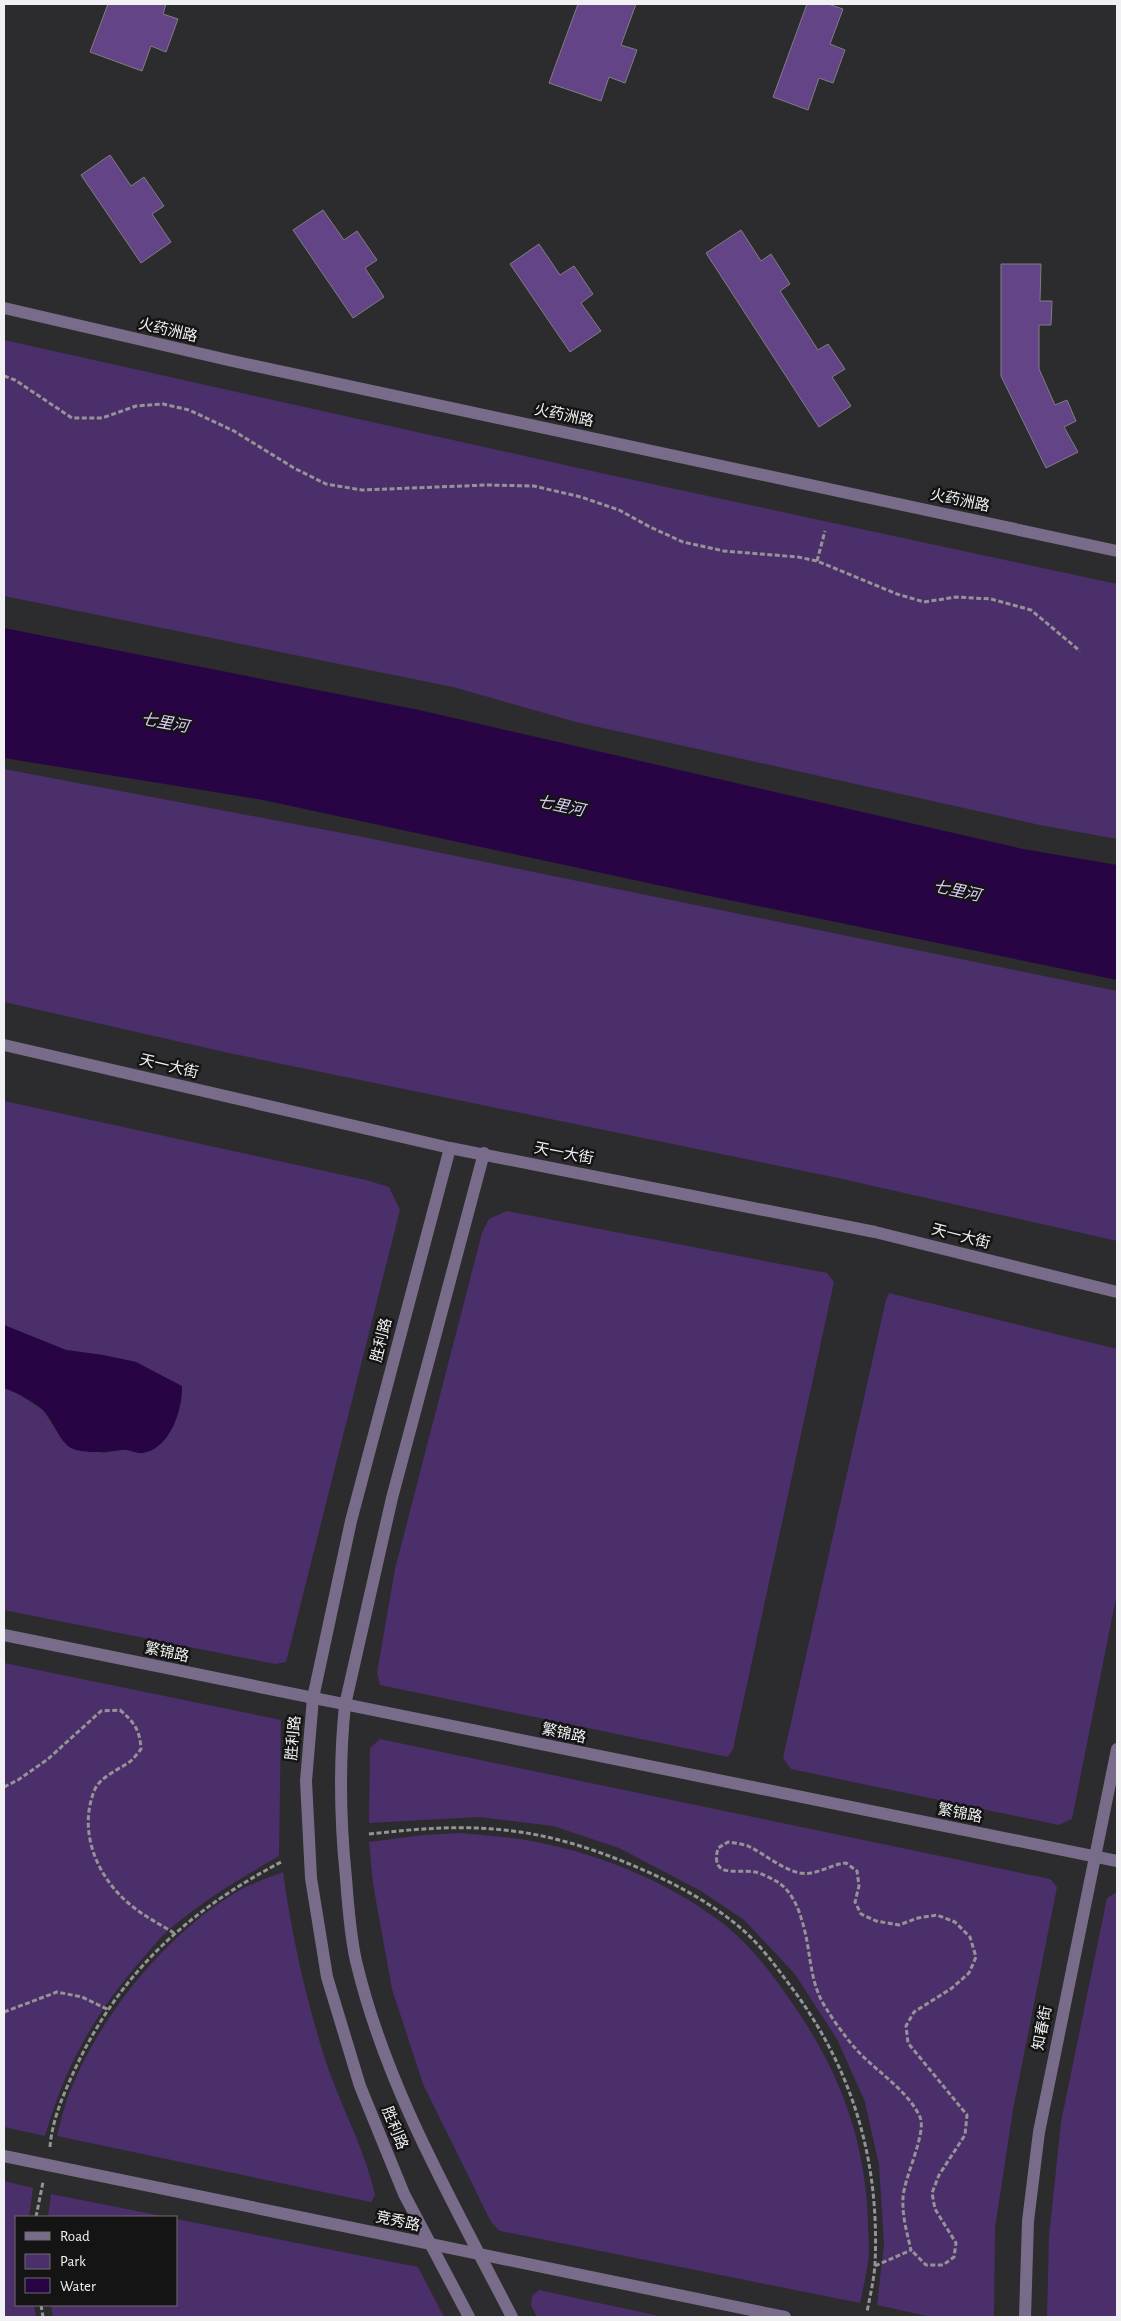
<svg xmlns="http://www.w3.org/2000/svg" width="1121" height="2321" viewBox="0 0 1121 2321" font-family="'Alegreya Sans','Noto Sans SC',sans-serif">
<rect width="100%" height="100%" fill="#2c2b2e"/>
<g fill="#4b2f6a">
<polygon points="4,340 601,473 1117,584 1117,839 1040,825 576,722 453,687 4,596"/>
<polygon points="4,769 358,836 1117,991 1117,1241 838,1178 229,1053 4,1002"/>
<polygon points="4,1101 366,1180 389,1187 400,1210 286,1662 275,1664 4,1610 4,1388 15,1392 43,1410 60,1436 103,1453 126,1449 141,1453 136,1362 103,1355 66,1350 4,1325"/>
<polygon points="507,1211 827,1273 834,1282 733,1749 728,1757 380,1685 377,1673 395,1569 482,1233 489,1219"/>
<polygon points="889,1293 1117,1349 1117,1593 1072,1819 1059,1825 791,1769 783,1758 886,1300"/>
<path d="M4 1663 281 1720 279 1856C241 1878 202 1901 169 1930 159 1938 151 1949 143 1958 95 2013 65 2066 45 2136L4 2127Z"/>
<polygon points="380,1739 1050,1879 1057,1887 1013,2110 995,2228 994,2317 931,2317 877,2305 884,2244 879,2165 865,2102 837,2039 794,1973 744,1920 701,1891 619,1848 553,1826 479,1817 369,1823 370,1748"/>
<path d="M462 1833C488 1836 515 1837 541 1843 602 1855 667 1882 717 1919 745 1939 768 1968 788 1997 837 2066 865 2135 868 2221 868 2234 870 2249 868 2262 866 2276 863 2290 860 2303L500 2231 491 2222 423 2084 392 1989 373 1884 369 1842 423 1835Z"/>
<path d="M283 1872C292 1937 306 2000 326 2062 341 2107 365 2149 375 2195L371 2202 57 2136C60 2124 63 2111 67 2099 97 2019 164 1935 238 1891 252 1883 268 1878 283 1872Z"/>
<polygon points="1117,1892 1117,2317 1047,2317 1049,2237 1061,2122 1107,1898"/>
<polygon points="4,2181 33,2188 29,2217 16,2217 16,2305 34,2305 36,2317 4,2317"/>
<polygon points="51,2194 167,2217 48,2217"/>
<polygon points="176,2219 418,2267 444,2317 53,2317 51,2305 176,2305"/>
<polygon points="539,2290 664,2317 537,2317 531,2306 532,2296"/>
</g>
<g fill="#280445">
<polygon points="4,628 419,710 1023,849 1117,865 1117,980 690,892 263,800 4,758"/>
<path d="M4 1325 66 1350 103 1355 136 1362 182 1386C183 1409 170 1449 143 1453 136 1454 129 1449 121 1450 108 1452 83 1454 71 1448 58 1440 54 1421 44 1411 34 1401 17 1393 4 1388Z"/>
</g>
<g fill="#634487" stroke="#807e82">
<polygon points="108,4 166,4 163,14 178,19 166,52 151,46 142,71 90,52"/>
<polygon points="578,4 636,4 621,45 637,50 625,83 609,77 601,101 549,83"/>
<polygon points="807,4 828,4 843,9 830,44 845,50 833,83 819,78 808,110 773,97"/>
<polygon points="110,155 131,186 144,177 164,206 152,214 171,242 141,263 81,175"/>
<polygon points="323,210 344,240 357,231 377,260 365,268 384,297 353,318 293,230"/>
<polygon points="741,230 761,261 771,254 790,284 780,291 818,350 828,344 845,369 832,377 851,406 819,427 706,253"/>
<polygon points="539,244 560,275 574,266 593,294 581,303 601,331 570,352 510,264"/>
<polygon points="1001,264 1041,264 1040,301 1052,301 1051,325 1039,325 1039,369 1055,405 1067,400 1076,421 1064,427 1078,452 1046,468 1001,376"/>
</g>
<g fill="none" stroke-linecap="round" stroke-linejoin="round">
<g stroke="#949395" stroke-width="3" stroke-dasharray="5 2.5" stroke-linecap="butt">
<polyline points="4,376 15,380 72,418 102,418 136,406 163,404 189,410 234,431 294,468 326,484 362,490 487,485 534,486 581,497 619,510 650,527 683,542 724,551 798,557 817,561 897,594 924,602 956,597 991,599 1031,610 1080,651"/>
<polyline points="817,561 825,531"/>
<path d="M4 1787 18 1780 48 1759 101 1711 120 1710C134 1722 140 1730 141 1749 137 1754 133 1760 128 1763 117 1770 101 1777 95 1789 78 1829 95 1873 126 1901 140 1914 158 1923 174 1933"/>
<path d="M369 1834C415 1829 459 1825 504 1830 546 1834 588 1847 627 1863 666 1879 704 1898 737 1925 756 1940 772 1961 786 1980 851 2064 880 2157 875 2264 874 2280 870 2296 867 2312"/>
<polyline points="4,2012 57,1992 82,1997 109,2010"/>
<path d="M50 2147C52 2120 64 2093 75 2069 120 1972 189 1910 283 1861"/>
<polyline points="36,2217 43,2182"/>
<path d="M875 2266 911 2250C907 2233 902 2216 903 2198 904 2177 927 2133 920 2117 907 2089 875 2071 855 2048 846 2038 824 2008 819 1995 809 1972 810 1945 802 1921 798 1906 790 1889 776 1881 770 1878 761 1873 755 1872 736 1869 710 1879 718 1848L728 1842C735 1843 742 1844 748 1846 765 1854 781 1869 800 1873 816 1876 831 1864 846 1863L857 1871 859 1886 855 1902 861 1914 876 1921 899 1925 918 1918 937 1915 955 1922 970 1937 976 1957 969 1973 952 1988 914 2012 906 2026 908 2043 967 2115 965 2135 939 2175 932 2193 935 2209 956 2243 954 2257 943 2265H926L911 2250"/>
<polyline points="41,2305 43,2317"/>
</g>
<g stroke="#796c8b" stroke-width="12">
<polyline points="4,308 228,360 1117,551"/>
<polyline points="4,1045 450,1148 875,1232 1117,1292"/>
<polyline points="450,1148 351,1521 313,1698 306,1781 311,1878 327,1977 360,2086 404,2194 469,2317"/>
<path d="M484 1153 392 1498 345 1705C339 1763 340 1820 346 1878 348 1906 350 1934 356 1961 386 2088 453 2202 512 2317"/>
<polyline points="4,1635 1117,1861"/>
<polyline points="4,2156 785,2317"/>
<polyline points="1025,2317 1028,2221 1039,2132 1117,1749"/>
</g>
</g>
<g text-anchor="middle" stroke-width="5" stroke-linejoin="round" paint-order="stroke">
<g font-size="15" fill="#f1f0f2" stroke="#141415">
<text transform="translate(168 330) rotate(13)" y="5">火药洲路</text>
<text transform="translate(564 415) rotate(12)" y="5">火药洲路</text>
<text transform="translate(960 500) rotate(12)" y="5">火药洲路</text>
<text transform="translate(169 1066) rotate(13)" y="5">天一大街</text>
<text transform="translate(564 1153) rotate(11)" y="5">天一大街</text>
<text transform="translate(961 1236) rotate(14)" y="5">天一大街</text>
<text transform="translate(381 1340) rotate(-76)" y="5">胜利路</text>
<text transform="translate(167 1652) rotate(12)" y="5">繁锦路</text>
<text transform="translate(564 1733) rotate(12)" y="5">繁锦路</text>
<text transform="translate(293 1738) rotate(-85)" y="5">胜利路</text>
<text transform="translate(960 1813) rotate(11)" y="5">繁锦路</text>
<text transform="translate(1042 2028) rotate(-79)" y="5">知春街</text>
<text transform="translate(395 2128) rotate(68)" y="5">胜利路</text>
<text transform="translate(398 2221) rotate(12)" y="5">竞秀路</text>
</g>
<g font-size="16" font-style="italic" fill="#dacbf2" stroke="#141415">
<text transform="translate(165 722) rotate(10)" y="6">七里河</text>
<text transform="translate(561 805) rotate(12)" y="6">七里河</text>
<text transform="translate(957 890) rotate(12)" y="6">七里河</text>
</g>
</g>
<rect width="1121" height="2321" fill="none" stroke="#f1f0f2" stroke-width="10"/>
<rect x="15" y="2216" width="162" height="90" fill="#141415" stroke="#6c6c6d"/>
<rect x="25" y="2232" width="25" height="8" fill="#796c8b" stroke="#6c6c6d"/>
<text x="60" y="2241" font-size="15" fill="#f1f0f2">Road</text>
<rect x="25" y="2254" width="25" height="15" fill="#4b2f6a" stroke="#6c6c6d"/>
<text x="60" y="2266" font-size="15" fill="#f1f0f2">Park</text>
<rect x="25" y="2278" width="25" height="15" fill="#280445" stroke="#6c6c6d"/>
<text x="60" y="2291" font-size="15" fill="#f1f0f2">Water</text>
</svg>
